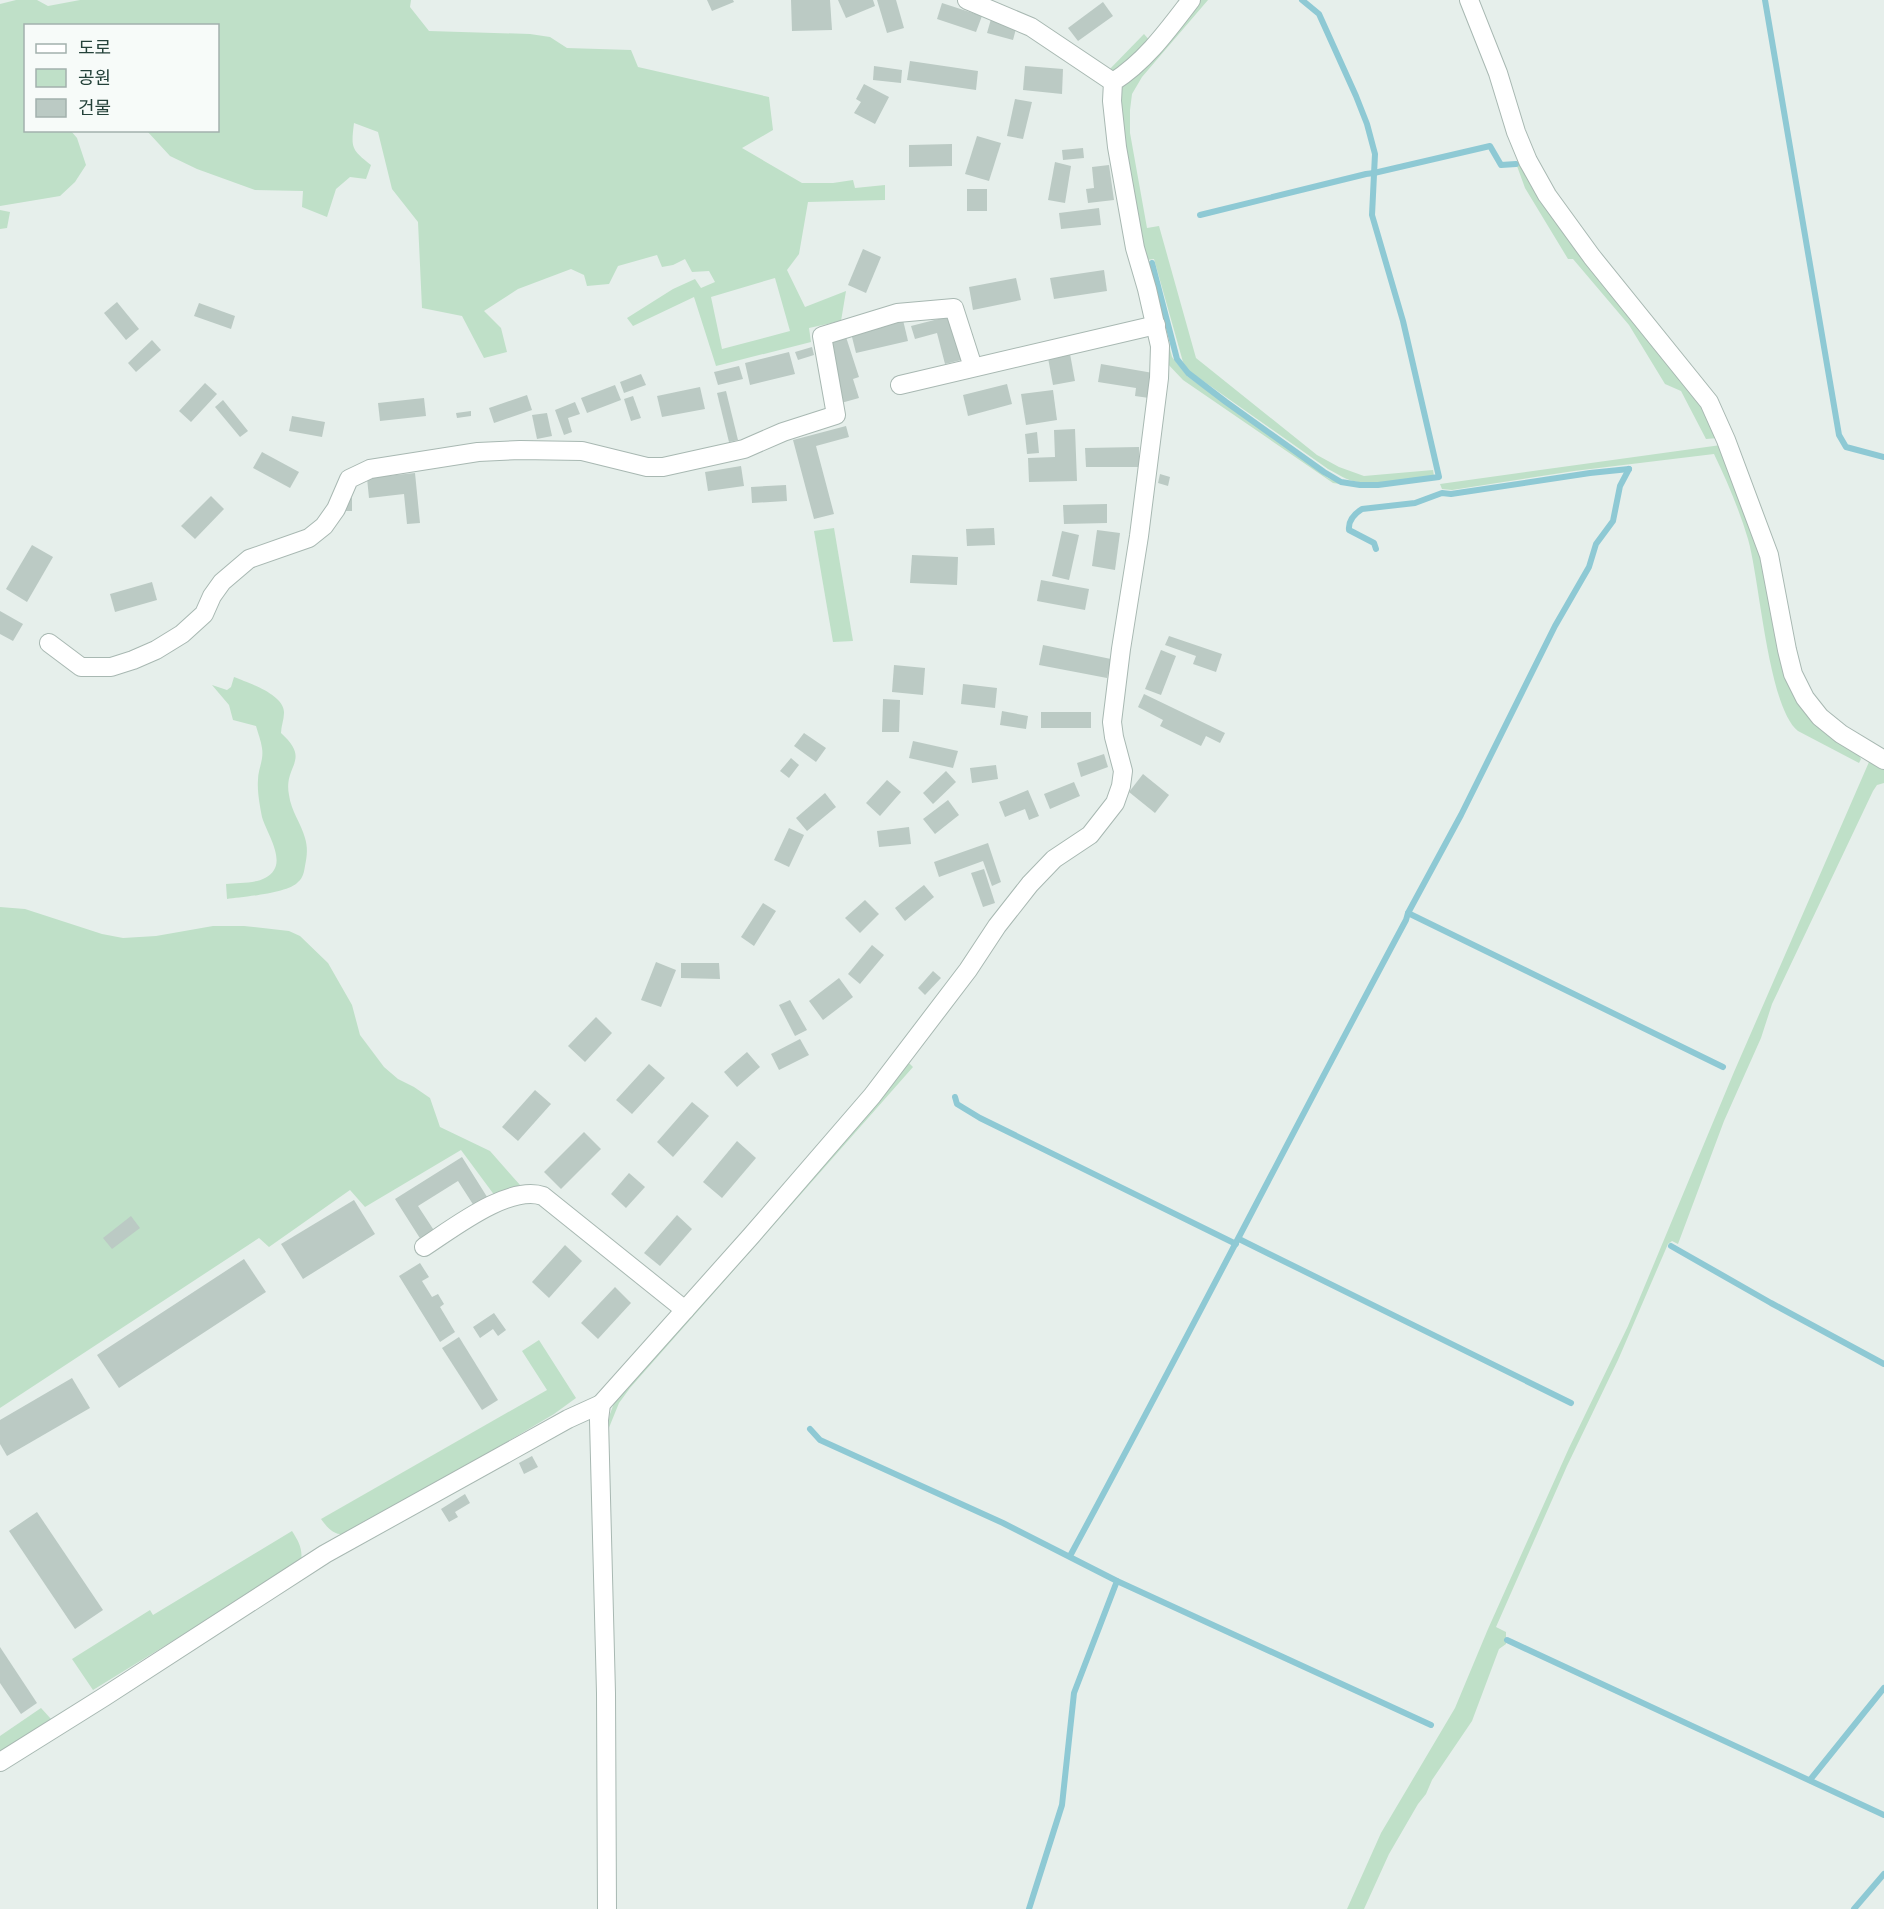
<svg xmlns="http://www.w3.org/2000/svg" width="1884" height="1909" viewBox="0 0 1884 1909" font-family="'Roboto Condensed','Noto Sans KR',sans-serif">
<rect width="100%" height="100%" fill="#e6efeb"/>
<g fill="#bfe0c8" fill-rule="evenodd">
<path d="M16 0H37L48 6 80 0H411L410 7 429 31 530 34 550 37 567 48 631 50 638 67 769 97 773 130 742 148 802 183H833L853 180 855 188 885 185V200L808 202 799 254 787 270 805 307 846 291 841 321 809 328 811 342 716 366 694 297 633 326 627 318 673 289 695 279 701 288 715 282 709 271 692 272 685 259 673 265 662 267 657 255 618 266 609 284 587 286 584 275 571 269 518 289 484 311 501 328 507 352 484 358 462 316 422 308 418 222 392 189 378 132 354 123C351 148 351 149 371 165L366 179 350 177 336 189 327 217 302 207 303 191 255 190 197 169 170 156 147 131 218 130V26H26V130L71 131 77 138 86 165 75 182 60 196 0 206V4ZM775 278 790 331 722 349 711 297Z"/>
<path d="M1196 0H1208L1142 77 1132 94 1130 110V133L1147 228 1159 226 1196 358 1317 455 1339 467 1364 476 1433 470 1434 476C1410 479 1383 484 1358 482 1347 481 1338 474 1328 469L1189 371 1183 362 1154 259 1147 260 1172 357 1187 376 1328 478 1341 484 1360 487 1333 483 1183 380 1165 361 1142 261 1118 90Z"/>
<polygon points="1144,34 1150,41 1123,71 1107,72"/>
<polygon points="1523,165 1698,399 1718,438 1706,439 1681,391 1665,384 1629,325 1573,259 1568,259 1525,188 1517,166"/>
<polygon points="0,210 10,212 7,228 0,229"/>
<path d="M1721 445 1764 555 1784 664 1858 754 1861 759 1859 763 1798 731C1768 707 1760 581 1748 539 1739 509 1727 481 1714 454L1574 471 1452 490 1442 489 1440 484Z"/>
<polygon points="834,528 853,641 833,642 814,531"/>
<path d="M234 677C249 683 285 695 284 713 284 720 281 726 281 733 312 761 283 765 289 795 291 811 301 823 305 838 308 848 307 856 305 866 304 872 303 878 298 882 289 893 243 897 227 899L226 884C241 882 265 885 274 870 283 856 266 831 262 817 260 807 257 791 258 780 258 769 264 760 262 748 261 741 258 733 256 726L233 720 229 705 212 685 227 690 231 687Z"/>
<polygon points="1869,762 1884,768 1884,783 1877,785 1873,791 1772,1004 1761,1038 1724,1121 1678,1244 1672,1241 1668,1244 1618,1360 1567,1466 1496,1627 1506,1632 1506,1644 1499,1649 1472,1721 1432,1780 1426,1794 1418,1804 1389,1854 1364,1909 1347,1909 1381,1833 1455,1708 1488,1629 1569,1448 1628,1326 1734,1072"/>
<polygon points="0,907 25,909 102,934 123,938 156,936 213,926 244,926 289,931 300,936 328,963 352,1005 360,1035 384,1067 398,1079 414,1087 430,1098 440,1127 490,1151 520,1185 495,1196 461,1150 365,1207 350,1190 269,1247 259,1238 0,1408"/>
<polygon points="907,1061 913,1067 630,1388 619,1403 606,1435 610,1414 616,1398"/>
<path d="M539 1340 576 1398 554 1414 360 1529C341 1538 333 1536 321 1519L547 1390 522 1351Z"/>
<path d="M292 1531C299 1542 303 1549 301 1562L93 1690 72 1659 150 1610 153 1615Z"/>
<polygon points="41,1708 51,1719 0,1753 0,1736"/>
</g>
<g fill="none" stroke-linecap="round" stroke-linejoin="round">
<g stroke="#8ec9d4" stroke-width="6">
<polyline points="1765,0 1839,435 1846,447 1884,457"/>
<polyline points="1200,215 1366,174 1374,173 1490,146 1501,165 1516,164"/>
<polyline points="1152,263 1177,359 1188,373 1226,402 1324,472 1341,482 1360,485 1378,485 1439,477 1403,321 1372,215 1375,154 1367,124 1356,96 1319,14 1302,0"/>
<path d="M1376 549 1374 543 1349 530C1348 520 1354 514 1362 509L1415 503 1442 493 1451 494 1590 473 1629 469"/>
<polyline points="1408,913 1723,1067"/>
<polyline points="955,1097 957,1104 980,1118 1236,1244"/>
<polyline points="1239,1239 1571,1403"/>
<polyline points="1671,1246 1771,1303 1884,1364"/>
<polyline points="810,1429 820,1440 1003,1523 1117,1581 1431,1725"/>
<path d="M1070 1556C1184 1345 1293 1131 1406 920L1408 913 1461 815 1555 626 1589 567 1596 544 1613 521 1620 486 1629 469"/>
<polyline points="1507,1640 1884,1815"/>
<polyline points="1810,1780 1884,1688"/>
<polyline points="1029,1909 1062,1805 1074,1693 1117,1581"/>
<polyline points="1854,1909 1884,1874"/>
</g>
</g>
<g fill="#bbcac4">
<polygon points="707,0 733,0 734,2 712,11"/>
<polygon points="791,0 830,0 832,30 792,31"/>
<polygon points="838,0 873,0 875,6 846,18"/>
<polygon points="877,0 896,0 904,28 887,33"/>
<polygon points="1103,2 1113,16 1078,41 1068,28"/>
<polygon points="942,3 982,16 976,32 937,19"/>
<polygon points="991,19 1017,25 1013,40 987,33"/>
<polygon points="910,61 978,71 976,90 907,80"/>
<polygon points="874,66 902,70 901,83 873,80"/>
<polygon points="1025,66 1063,69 1062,94 1023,90"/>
<polygon points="864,84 889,97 875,124 854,113 861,102 856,99"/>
<polygon points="1015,99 1032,102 1023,139 1007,136"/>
<polygon points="977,136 1001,143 989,181 965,174"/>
<polygon points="952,144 952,166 909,167 909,145"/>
<polygon points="1083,148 1084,158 1063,160 1062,150"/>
<polygon points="1055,162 1071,166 1065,203 1048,200"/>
<polygon points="1109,165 1114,200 1088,203 1086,189 1094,188 1092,167"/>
<rect x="967" y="189" width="20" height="22"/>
<polygon points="1099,208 1101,225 1061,229 1059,213"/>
<polygon points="863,249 881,257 866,293 848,285"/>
<polygon points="1104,270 1107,291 1054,299 1050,278"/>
<polygon points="1016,278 1021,300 973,310 969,287"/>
<polygon points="117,302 139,329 126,340 104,313"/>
<polygon points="199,303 235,316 231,329 194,316"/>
<polygon points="950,316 961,360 945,364 937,333 915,339 911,326"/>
<polygon points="903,320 908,341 856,353 851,333"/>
<polygon points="846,337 859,377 853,379 859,398 841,403 833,380 839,378 828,342"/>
<polygon points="152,340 161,350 136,372 128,363"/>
<polygon points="812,347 814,355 798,360 795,352"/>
<polygon points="789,352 795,374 750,385 745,363"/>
<polygon points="1070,354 1075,381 1053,385 1048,358"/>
<polygon points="1101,364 1153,373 1149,398 1135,396 1136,388 1098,382"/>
<polygon points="739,366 743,379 718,385 714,372"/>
<polygon points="641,374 646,385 624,393 620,382"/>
<polygon points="205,383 217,394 191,422 179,411"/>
<polygon points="1007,384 1012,404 968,416 963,395"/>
<polygon points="615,385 621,400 587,413 581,398"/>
<polygon points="700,387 705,409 662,417 657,396"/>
<polygon points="1053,390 1057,420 1026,425 1021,394"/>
<polygon points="726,391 738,440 729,442 717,393"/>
<polygon points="527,395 532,410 494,423 489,408"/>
<polygon points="633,396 641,418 631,421 624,399"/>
<polygon points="424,398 426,416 380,421 378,403"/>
<polygon points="223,400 248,431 240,437 215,407"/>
<polygon points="575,402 580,414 568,418 572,432 564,435 555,410"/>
<polygon points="471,411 471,416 457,418 456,413"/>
<polygon points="547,413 552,436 537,439 532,415"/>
<polygon points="292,416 325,422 322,437 289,431"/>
<polygon points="846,426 849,437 816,446 834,514 814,519 793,440"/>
<polygon points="1075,429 1077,481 1029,482 1028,458 1055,457 1054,430"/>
<polygon points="1037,432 1039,453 1027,454 1025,434"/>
<polygon points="1139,447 1139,467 1086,467 1085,448"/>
<polygon points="262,452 299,472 290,488 253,468"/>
<polygon points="741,466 744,486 708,491 705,472"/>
<polygon points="415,473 420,523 407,524 404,494 369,498 367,478"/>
<polygon points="1160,474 1170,477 1168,486 1158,483"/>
<polygon points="786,485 787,501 752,503 751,487"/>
<polygon points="211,496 224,509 195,539 181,526"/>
<polygon points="346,497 352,498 352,511 346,511"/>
<polygon points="1107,504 1107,523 1064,524 1063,505"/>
<polygon points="994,528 995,545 967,546 966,529"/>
<polygon points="1097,530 1120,533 1115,570 1092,566"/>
<polygon points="1062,531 1079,535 1069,580 1052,576"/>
<polygon points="32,545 53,557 27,602 6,589"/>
<polygon points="912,555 958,557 957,585 910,583"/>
<polygon points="1041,580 1089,589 1085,610 1037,601"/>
<polygon points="152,582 157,600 115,612 110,594"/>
<polygon points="0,611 23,624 13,641 0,634"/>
<polygon points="1169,636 1222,654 1216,672 1193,664 1196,656 1165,645"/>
<polygon points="1043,645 1111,659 1107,678 1039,665"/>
<polygon points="1161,650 1176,656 1161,695 1145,689"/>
<polygon points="894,665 925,668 923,695 892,692"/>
<polygon points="963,684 997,688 995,708 961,704"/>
<polygon points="1144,694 1225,733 1220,743 1206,736 1201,746 1160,726 1163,720 1138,707"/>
<polygon points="883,699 900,700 899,732 882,732"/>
<polygon points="1002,711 1028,716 1026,729 1000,725"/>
<rect x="1041" y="712" width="50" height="16"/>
<polygon points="804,733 826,748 816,762 794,746"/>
<polygon points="913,741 958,751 953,768 909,758"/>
<polygon points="1104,754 1108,767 1081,777 1077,763"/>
<polygon points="791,758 799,765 789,778 780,771"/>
<polygon points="996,765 998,779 972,783 970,768"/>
<polygon points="946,771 956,782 933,804 923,793"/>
<polygon points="1143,774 1169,795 1155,813 1129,792"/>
<polygon points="887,780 901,792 880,816 866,803"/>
<polygon points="1074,782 1080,796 1050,809 1044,794"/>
<polygon points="1028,790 1039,816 1029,820 1025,809 1005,817 999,802"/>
<polygon points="825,793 836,807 807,831 796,818"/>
<polygon points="948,800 959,815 935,834 923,819"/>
<polygon points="909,827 911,844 879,847 877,831"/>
<polygon points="789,828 804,835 789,867 774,860"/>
<polygon points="988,843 1001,882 992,886 983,861 939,877 934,862"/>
<polygon points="984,869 995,903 983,907 971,873"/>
<polygon points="924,885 934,897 905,921 895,908"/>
<polygon points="865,900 879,914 860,933 845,918"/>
<polygon points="763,903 776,911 754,946 741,937"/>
<polygon points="872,945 884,955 860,984 848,974"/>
<polygon points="656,962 676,970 661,1007 641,1000"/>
<polygon points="681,963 719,963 720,979 681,978"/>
<polygon points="933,971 941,978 925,995 918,988"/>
<polygon points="839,978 853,997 823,1020 809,1001"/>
<polygon points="790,1000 807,1030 795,1036 779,1005"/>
<polygon points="596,1017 612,1033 585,1062 568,1046"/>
<polygon points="800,1039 809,1055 779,1070 771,1054"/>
<polygon points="747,1052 760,1067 737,1087 724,1072"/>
<polygon points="649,1064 665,1078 632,1114 616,1100"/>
<polygon points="535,1090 551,1104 518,1141 502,1127"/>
<polygon points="692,1102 709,1116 673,1157 657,1142"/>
<polygon points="584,1132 601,1149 561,1189 544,1172"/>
<polygon points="737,1141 756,1158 722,1198 703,1182"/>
<polygon points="462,1157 489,1200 476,1209 458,1181 418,1206 437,1235 423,1243 395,1199"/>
<polygon points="629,1173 645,1187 626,1208 611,1194"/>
<polygon points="354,1200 375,1234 303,1279 281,1244"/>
<polygon points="677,1215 692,1229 660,1266 644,1253"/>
<polygon points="131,1216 140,1228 112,1249 103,1238"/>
<polygon points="565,1245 582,1261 549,1298 532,1282"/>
<polygon points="244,1259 266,1292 119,1388 97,1355"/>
<polygon points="420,1263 429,1277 422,1281 432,1297 438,1294 444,1304 440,1307 455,1332 440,1342 399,1276"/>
<polygon points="615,1287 631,1303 598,1339 581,1323"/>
<polygon points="494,1313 506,1330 498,1336 493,1329 480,1338 473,1327"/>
<polygon points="459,1337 498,1400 482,1410 442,1348"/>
<polygon points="72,1378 90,1408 7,1456 0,1444 0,1420"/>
<polygon points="532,1456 538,1467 524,1474 519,1463"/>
<polygon points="465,1494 470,1503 455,1512 458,1517 449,1522 441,1509"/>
<polygon points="37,1512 103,1610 75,1629 9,1531"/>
<polygon points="0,1647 37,1703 21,1714 0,1683"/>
</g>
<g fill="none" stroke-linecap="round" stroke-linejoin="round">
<defs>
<g id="minor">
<polyline points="967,0 1031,27 1113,82"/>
<polyline points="1469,0 1498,73 1516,132 1528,161 1547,195 1592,257 1709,402 1726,440 1769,555 1787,650 1793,674 1805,698 1820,717 1841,734 1884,760"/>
<polyline points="900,385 1156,325"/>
<polyline points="49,643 81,667 111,667 133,660 156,650 182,634 204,614 212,596 222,582 249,559 309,538 324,526 336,509 349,479 370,469 478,452 520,450 582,451 647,467 663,467 744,449 783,432 836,415 822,336 897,313 954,308 973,367"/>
<path d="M424 1247C452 1229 509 1184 543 1196L685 1310"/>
<polyline points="0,1762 104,1697 325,1554 568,1419 601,1404"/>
<path d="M607 1909 606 1693 599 1420 601 1404 751 1236 872 1096 968 970 997 926 1030 884 1054 859 1090 835 1115 803 1121 786 1123 771 1114 737 1112 722 1121 649 1139 536 1159 378 1160 346 1147 289 1135 248 1117 147 1112 101 1113 82C1146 61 1168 30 1191 0"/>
</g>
</defs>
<use href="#minor" stroke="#a8b8b2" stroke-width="20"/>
<use href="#minor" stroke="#fff" stroke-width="18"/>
</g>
<rect x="24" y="24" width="195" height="108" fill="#f7fbf9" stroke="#a3b1ad" stroke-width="1.5"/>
<rect x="36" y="44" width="30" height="9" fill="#ffffff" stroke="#a3b1ad" stroke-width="1.5"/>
<text x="78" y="54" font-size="18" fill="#24423a">도로</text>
<rect x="36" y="69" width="30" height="18" fill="#bfe0c8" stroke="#a3b1ad" stroke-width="1.5"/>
<text x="78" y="84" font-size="18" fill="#24423a">공원</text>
<rect x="36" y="99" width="30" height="18" fill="#bbcac4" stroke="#a3b1ad" stroke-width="1.5"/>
<text x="78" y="114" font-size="18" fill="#24423a">건물</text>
</svg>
